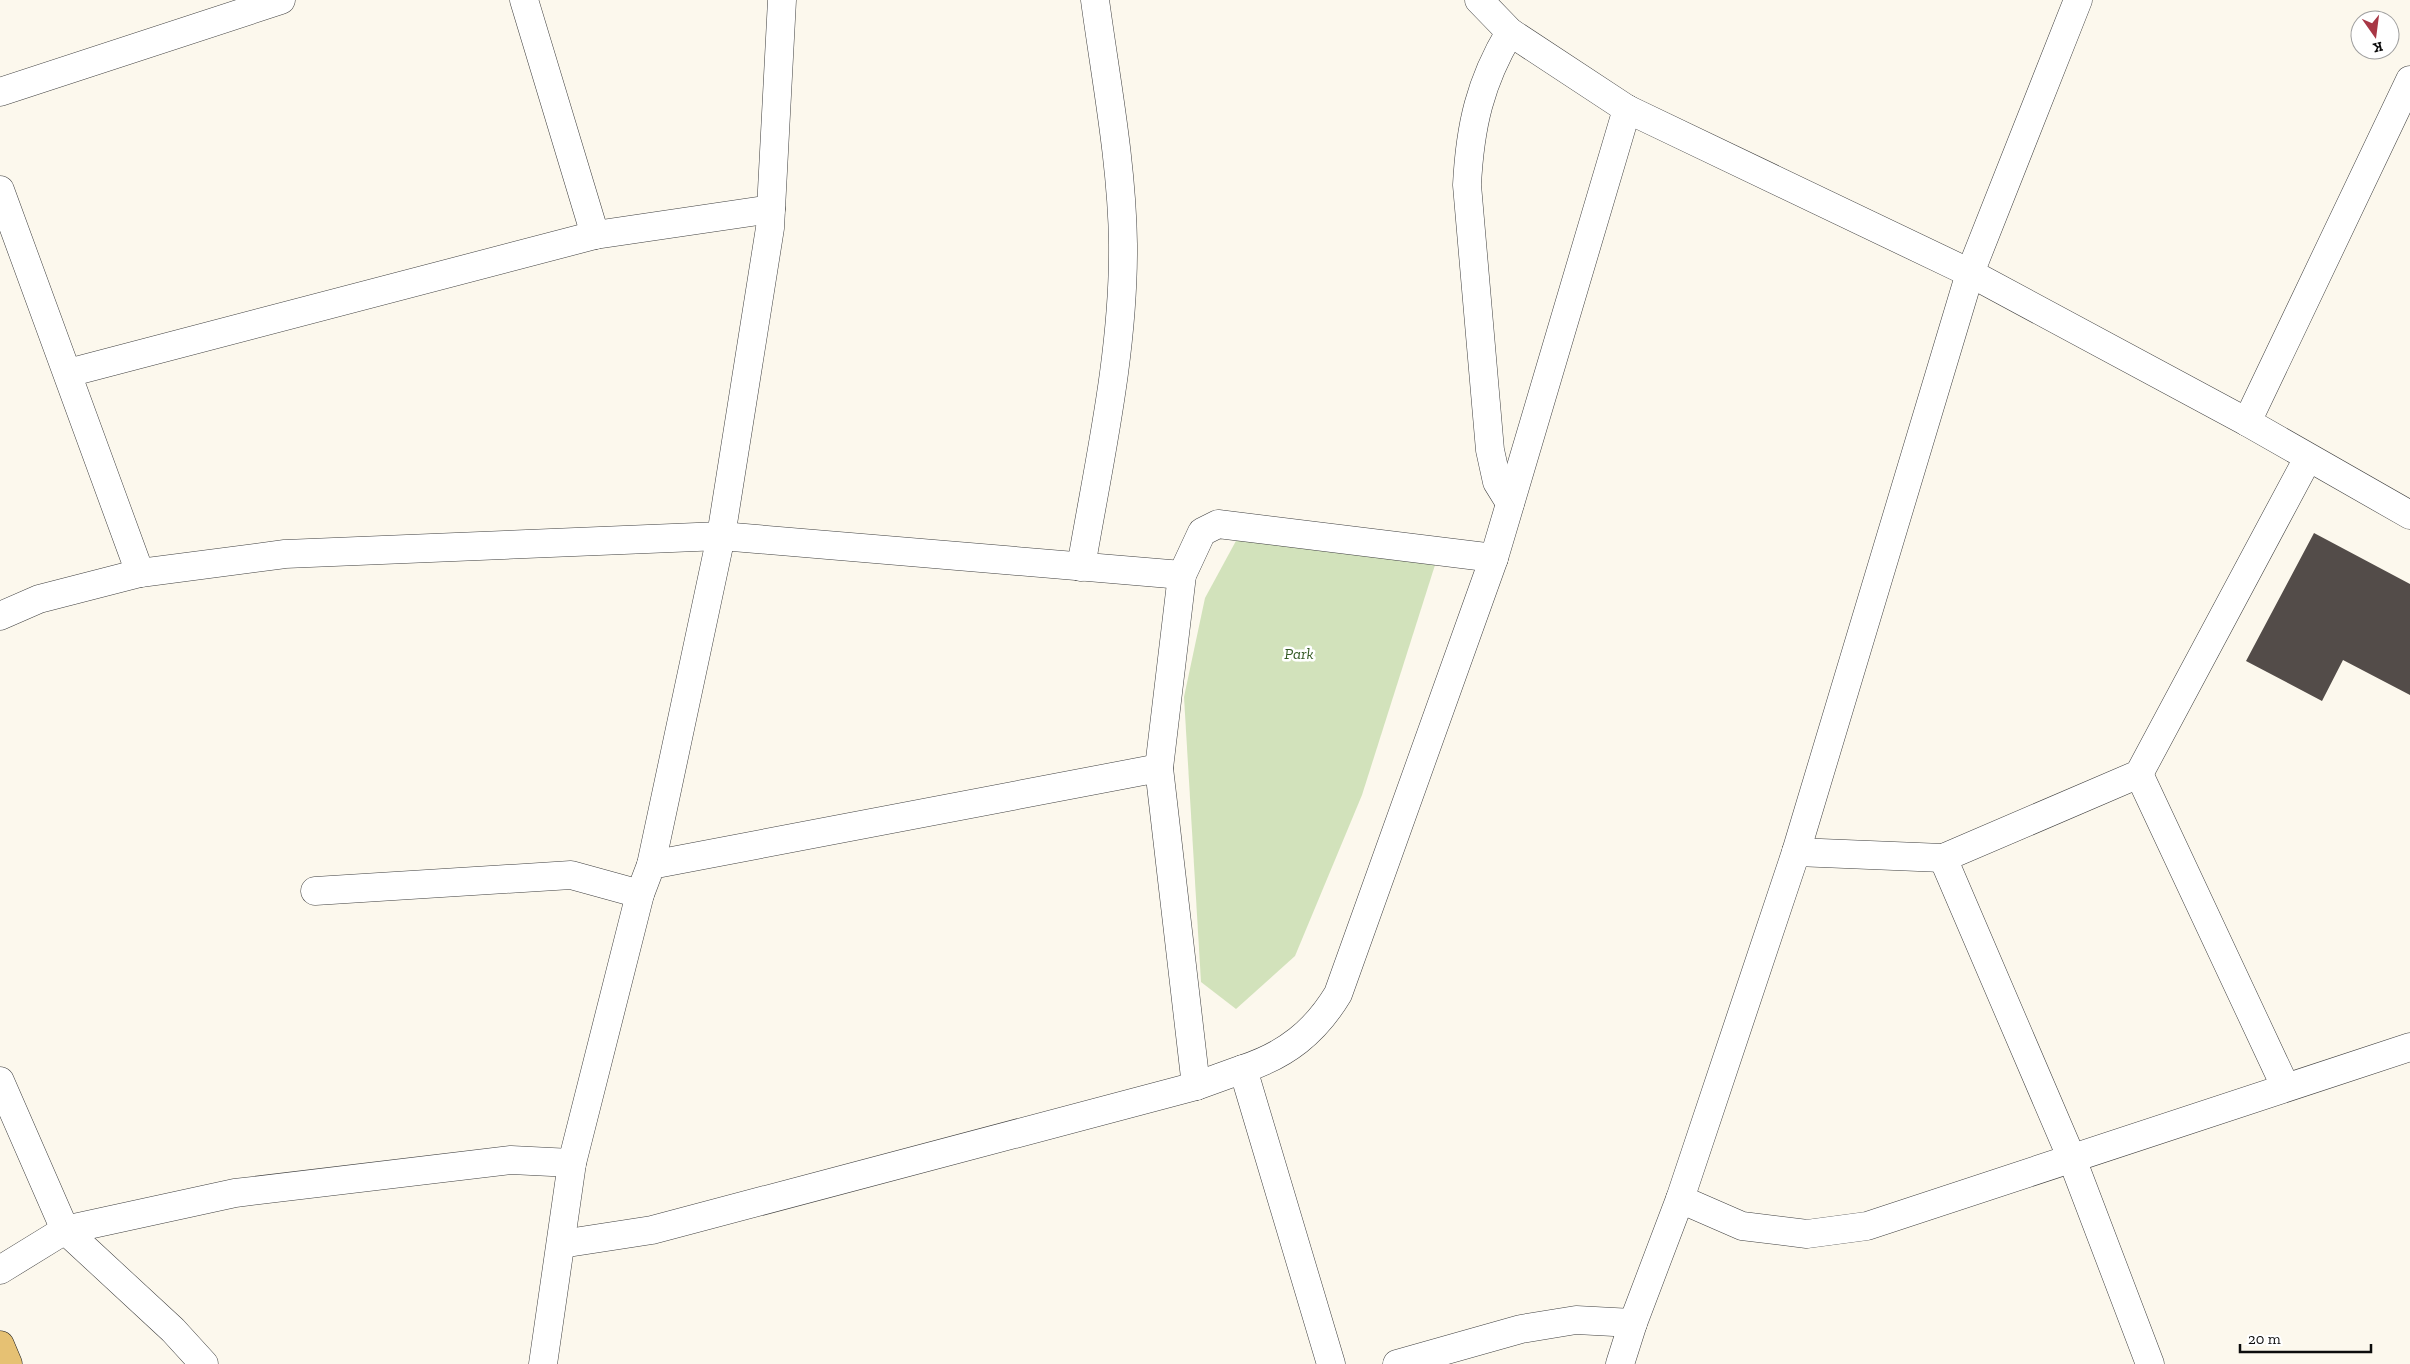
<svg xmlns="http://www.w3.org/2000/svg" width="2410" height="1364" viewBox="0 0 2410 1364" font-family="'Zilla Slab',serif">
<rect width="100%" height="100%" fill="#fcf8ed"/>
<polygon fill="#d2e2bb" points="1237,539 1435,565 1362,795 1295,956 1236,1009 1201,982 1184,697 1205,598"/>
<polygon fill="#534c49" points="2314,533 2410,584 2410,695 2343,660 2322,701 2246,661"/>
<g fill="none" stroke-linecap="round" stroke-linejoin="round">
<defs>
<g id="street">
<polyline points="524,0 595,235"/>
<polyline points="1479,0 1510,32 1627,109 1970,273 2247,422 2410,515"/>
<path d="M1510 32C1480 82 1470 126 1467 185L1490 450 1497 482 1510 503"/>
<polyline points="0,92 281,0"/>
<polyline points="0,190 140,573"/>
<polyline points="68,373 595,235 771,209"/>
<polyline points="2247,422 2410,80"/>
<path d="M1081 567C1099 461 1124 353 1123 244 1122 163 1106 81 1095 0"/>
<polyline points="0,616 39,599 140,573 285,554 721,536 1182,575"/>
<polyline points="1159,768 1182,575 1202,532 1218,524 1494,558"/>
<polyline points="2139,774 2285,1086"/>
<polyline points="1796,852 1943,858 2139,774 2308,458"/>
<polyline points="1943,858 2072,1159 2150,1364"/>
<polyline points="651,865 721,536 770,228 782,0"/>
<polyline points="315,891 571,875 640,894"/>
<path d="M1243 1069C1286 1055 1315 1032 1338 994L1494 558 1627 109"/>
<polyline points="0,1081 65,1230 173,1330 204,1364"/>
<polyline points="1680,1199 1742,1226 1807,1234 1867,1226 2410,1047"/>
<polyline points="561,1244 652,1230 1196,1086 1243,1069 1331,1364"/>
<polyline points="0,1270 65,1230 235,1193 511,1160 572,1163"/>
<polyline points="543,1364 572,1163 640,894 651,865 1159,768 1196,1086"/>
<polyline points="1397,1364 1521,1329 1576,1320 1633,1323"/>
<polyline points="1620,1364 1633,1323 1680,1199 1796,852 1970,273 2078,0"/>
</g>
<polyline id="primary" points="0,1345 8,1364"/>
</defs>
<use href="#street" stroke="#3f3f3f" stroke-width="29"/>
<use href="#primary" stroke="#1d1d1d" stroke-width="29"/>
<use href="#street" stroke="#fff" stroke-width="28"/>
<use href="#primary" stroke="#e6c173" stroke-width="28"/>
</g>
<g text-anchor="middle" stroke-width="5" stroke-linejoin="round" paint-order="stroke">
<g font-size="16" font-style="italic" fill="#345a25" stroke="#fff">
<text x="1299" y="659">Park</text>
</g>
</g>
<g transform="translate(2375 35) rotate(166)"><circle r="24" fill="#ffffff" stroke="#9e9e9e"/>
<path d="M0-4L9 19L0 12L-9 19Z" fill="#a83745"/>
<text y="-8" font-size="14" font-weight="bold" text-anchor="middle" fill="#0c0c0c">K</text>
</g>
<path d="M2240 1344v8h131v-8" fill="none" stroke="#0c0c0c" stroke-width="2.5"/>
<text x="2248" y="1344" font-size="15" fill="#0c0c0c" stroke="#ffffff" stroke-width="4" paint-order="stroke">20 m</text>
</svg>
